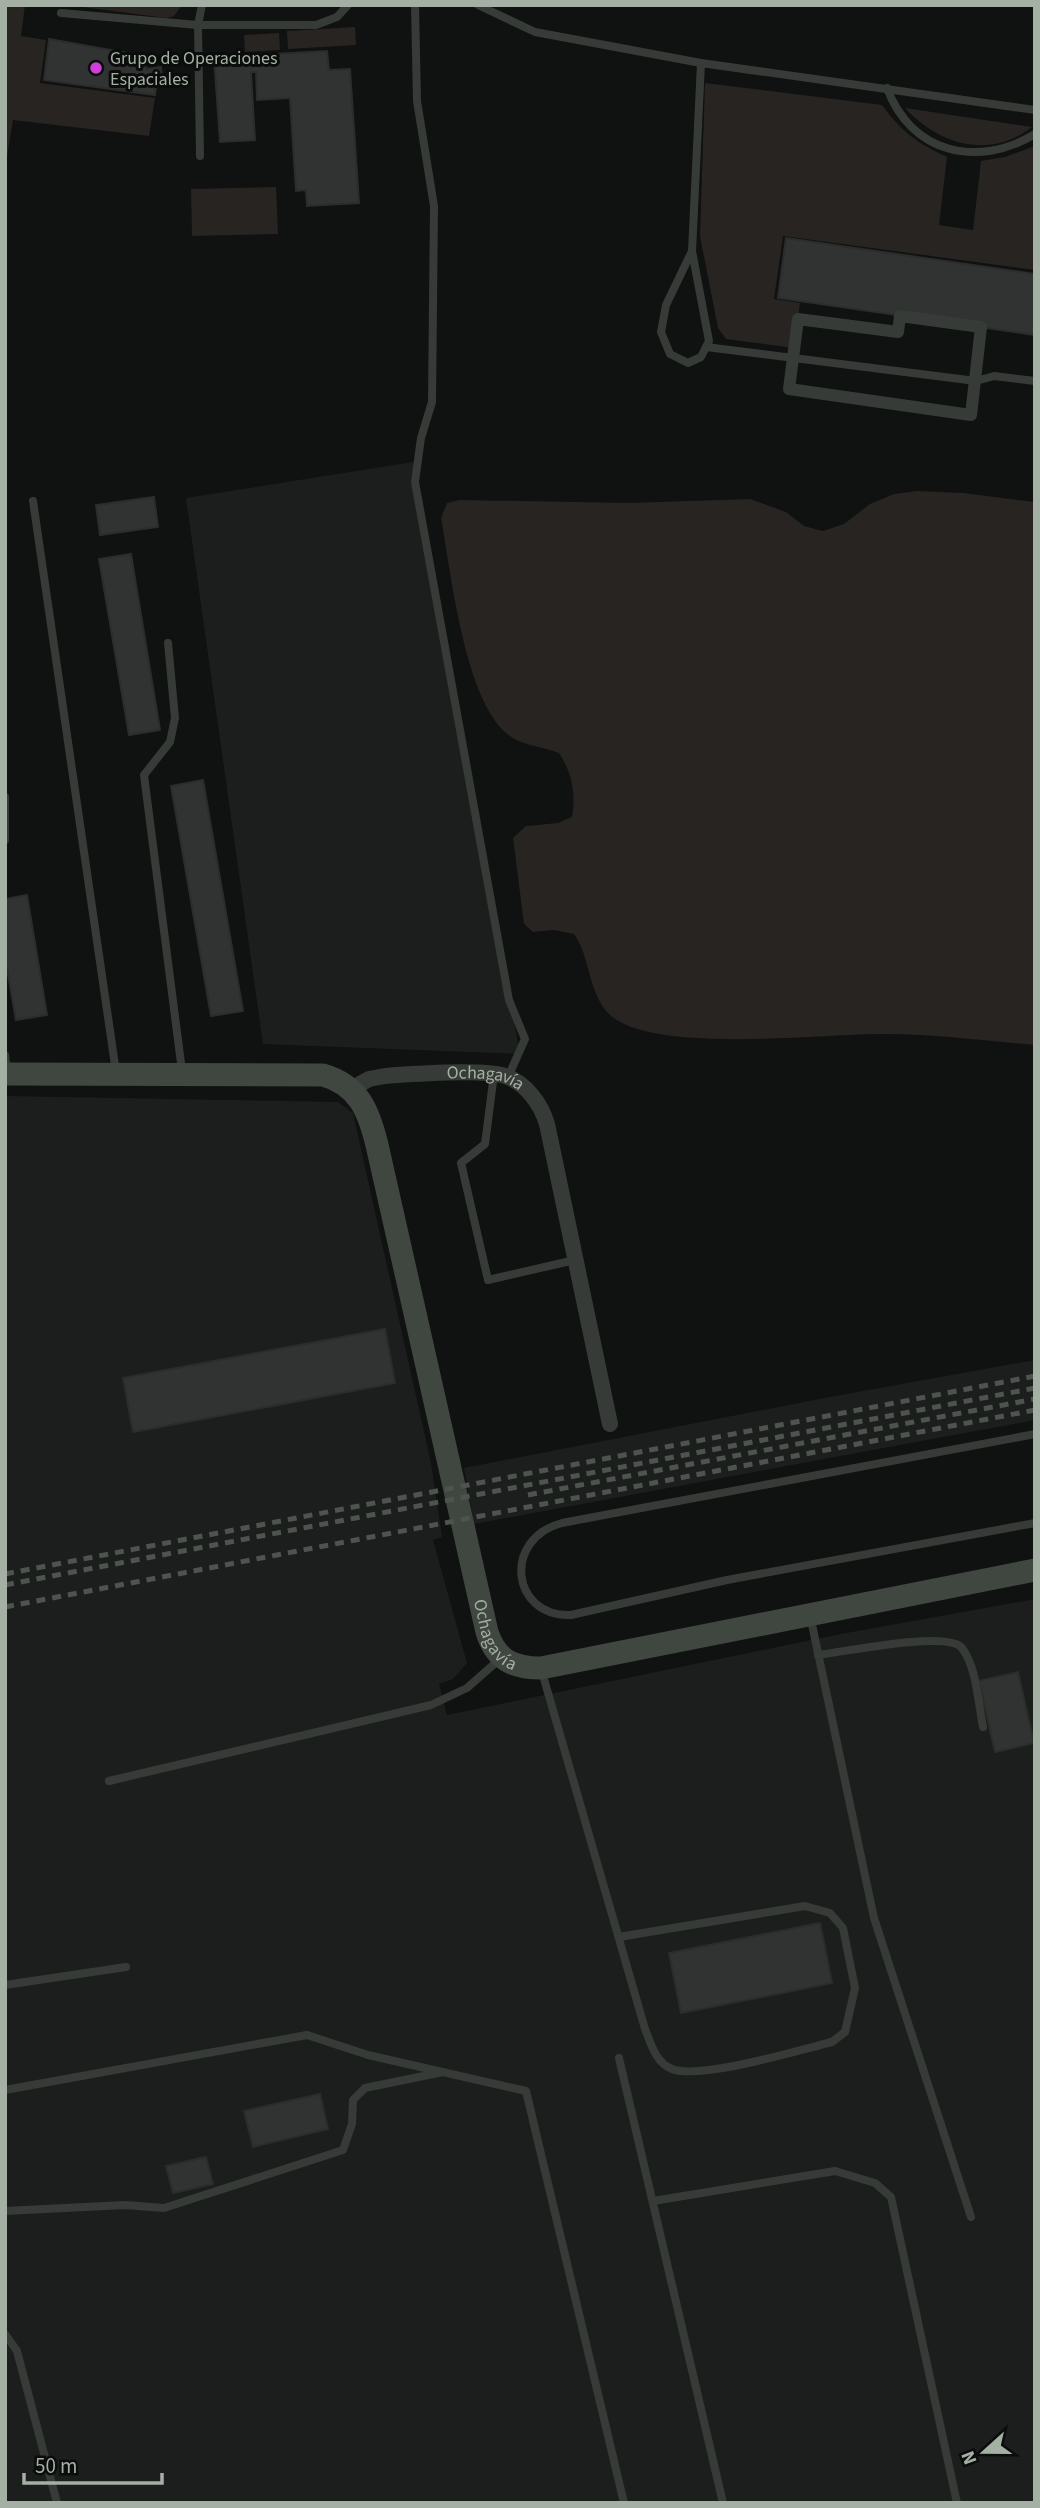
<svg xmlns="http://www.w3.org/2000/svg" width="1040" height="2508" viewBox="0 0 1040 2508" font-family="'Source Sans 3',sans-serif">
<rect width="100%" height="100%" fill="#101111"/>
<g fill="#1c1e1d">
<polygon points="413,462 520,1054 263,1044 186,498"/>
<polygon points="5,1096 338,1102 353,1113 431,1463 442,1537 433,1540 467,1663 453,1679 439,1684 447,1715 841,1634 1035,1599 1035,2503 5,2503"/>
<polygon points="1035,1360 1035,1420 474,1524 464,1468 830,1397"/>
</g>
<g fill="#282421">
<polygon points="5,5 25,5 21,36 46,40 40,83 155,98 149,136 13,120 5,169"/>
<polygon points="68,5 182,5 174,16 166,18"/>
<polygon points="355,27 356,45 288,49 287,31"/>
<polygon points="279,33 280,50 245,52 244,35"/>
<path d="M705 83 882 105C901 131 918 144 947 157L939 225 973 230 981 161 1005 157 1035 146V270L783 236 774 299 800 303 794 348 726 339 718 328 700 236Z"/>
<path d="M905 108 1032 127C990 160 939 145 905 108Z"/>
<polygon points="276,187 278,234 192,236 191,189"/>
<path d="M917 491 963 493 1035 502V1045C985 1041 936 1034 887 1034 825 1033 655 1055 610 1015 588 994 591 958 574 934L554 930 533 932 524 924 513 838 526 826 558 823 572 817C576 793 572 773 559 753 544 747 527 746 513 738 465 710 451 571 441 518L447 503 459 500 628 503 750 499 786 512 804 526 823 531 844 524 870 504 894 494Z"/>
</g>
<g fill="#303331" stroke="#2a2d2b" stroke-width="2">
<polygon points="49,39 145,56 146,69 161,67 162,79 157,78 155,95 44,80"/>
<polygon points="327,51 329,70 350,69 359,203 307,206 306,190 296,191 290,98 257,100 256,72 251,72 255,140 220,142 214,57 245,55 246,65 259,64 258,55"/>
<polygon points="786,238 1035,274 1035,335 778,298"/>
<polygon points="154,497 158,527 100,535 96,505"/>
<polygon points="131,554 160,730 129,735 99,559"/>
<polygon points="203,780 243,1011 211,1016 171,786"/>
<polygon points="27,895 47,1015 16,1020 5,957 5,899"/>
<polygon points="385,1329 395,1383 133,1432 123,1378"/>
<polygon points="1018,1672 1034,1743 995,1752 979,1681"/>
<polygon points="820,1923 832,1983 681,2013 669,1953"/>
<polygon points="320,2094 328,2129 253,2147 244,2111"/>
<polygon points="206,2157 213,2184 173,2193 166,2166"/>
</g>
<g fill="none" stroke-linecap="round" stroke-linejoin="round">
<g stroke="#373b37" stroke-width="8">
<polyline points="415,5 417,101 434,206 432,402 421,438 415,482 509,1000 525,1039 508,1077"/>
<polyline points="478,5 535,32 701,63 1035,110"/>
<polyline points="61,13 198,25 316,25 337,17 348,5"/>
<path d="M887 88C911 153 977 169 1035 134"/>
<polyline points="200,156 198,25 202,5"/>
<polyline points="692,251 709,341 701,357 688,363 670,354 661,332 666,305 692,251 701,63"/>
<polyline points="706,347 976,381 994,376 1035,381"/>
<polyline points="33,501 116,1072"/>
<polyline points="168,643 175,718 170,742 144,775 182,1071"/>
<polyline points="5,797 5,840"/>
<polyline points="5,1055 7,1071"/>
<polyline points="494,1074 485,1144 461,1163 488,1280 575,1260"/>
<path d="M1035 1434 562 1523C502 1539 511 1617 571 1615L727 1580 1035 1523"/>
<polyline points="810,1615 874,1918 971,2217"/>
<path d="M818 1655C843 1652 948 1630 962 1648 977 1668 978 1703 983 1727"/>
<path d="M542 1672 645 2029C651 2044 656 2063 672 2069 700 2080 799 2050 832 2042L845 2032 855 1988 843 1928 830 1913 805 1906 619 1937"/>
<polyline points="109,1781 431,1705 467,1688 501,1658"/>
<polyline points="5,1985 126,1967"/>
<polyline points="619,2058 723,2503"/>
<polyline points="5,2090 307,2035 368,2055 526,2091 624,2503"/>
<polyline points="653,2201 835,2171 875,2183 891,2197 957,2503"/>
<polyline points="5,2211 125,2205 164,2208 343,2150 352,2124 353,2100 365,2088 443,2072"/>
<polyline points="5,2334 17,2351 57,2503"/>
</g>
<polygon stroke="#373b37" stroke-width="12" points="900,316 981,327 971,415 789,389 798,319 898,332"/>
<path stroke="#373b37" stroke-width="16" id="s1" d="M351 1089 369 1079 385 1076C411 1074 483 1069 505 1076 526 1083 541 1104 547 1124L610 1424"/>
<path stroke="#404640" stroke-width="23" id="s2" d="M5 1074 323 1075C359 1085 369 1112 377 1145L487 1632C496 1660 513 1668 541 1668L1035 1570"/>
<g stroke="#4d534d" stroke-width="5" stroke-dasharray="9 7" stroke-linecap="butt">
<polyline points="528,1495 1035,1399"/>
<polyline points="5,1574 1035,1376"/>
<polyline points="5,1585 1035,1388"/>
<polyline points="5,1607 1035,1410"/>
</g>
</g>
<circle fill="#ce41d9" stroke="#0b0c0c" stroke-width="2.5" cx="96" cy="68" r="7"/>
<g text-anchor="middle" stroke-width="6" stroke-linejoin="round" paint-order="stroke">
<g font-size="18" fill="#a4b0a3" stroke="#0b0c0c" text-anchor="start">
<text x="110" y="64">Grupo de Operaciones<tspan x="110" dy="21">Espaciales</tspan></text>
</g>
<g font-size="18" fill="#a4b0a3" stroke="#0b0c0c">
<text dy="6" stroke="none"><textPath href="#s1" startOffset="138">Ochagavía</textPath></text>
<text dy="6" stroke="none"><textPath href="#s2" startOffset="917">Ochagavía</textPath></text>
</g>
</g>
<rect width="1040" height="2508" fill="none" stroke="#a4b0a3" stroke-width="14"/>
<g transform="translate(984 2452) rotate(249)" stroke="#0b0c0c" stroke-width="5" paint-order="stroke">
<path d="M0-5L12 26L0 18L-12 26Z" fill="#a4b0a3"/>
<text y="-10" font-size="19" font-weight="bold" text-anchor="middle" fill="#a4b0a3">N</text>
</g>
<path d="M24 2473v10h138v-10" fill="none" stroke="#a4b0a3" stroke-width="3.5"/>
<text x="35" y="2473" font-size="21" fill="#a4b0a3" stroke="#0b0c0c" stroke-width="5" paint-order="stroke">50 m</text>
</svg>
